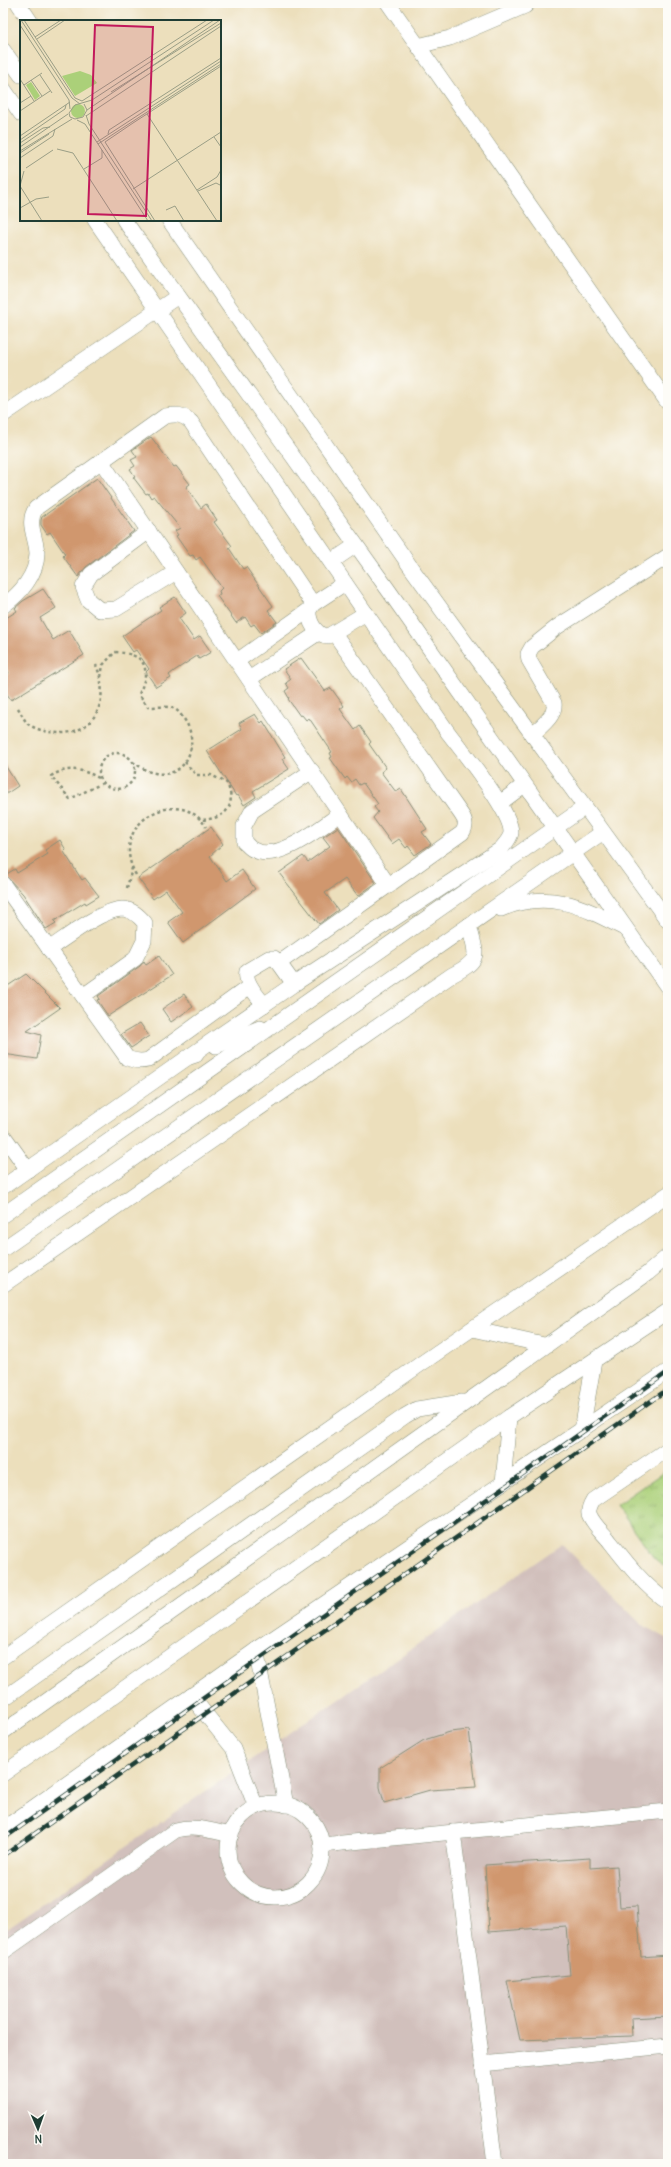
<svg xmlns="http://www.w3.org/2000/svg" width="671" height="2167" viewBox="0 0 671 2167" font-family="Delius,sans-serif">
<defs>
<pattern id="grass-tufts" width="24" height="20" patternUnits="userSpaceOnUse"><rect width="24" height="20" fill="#abd079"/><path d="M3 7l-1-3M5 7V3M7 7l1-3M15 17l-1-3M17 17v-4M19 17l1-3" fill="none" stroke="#8baa64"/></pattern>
</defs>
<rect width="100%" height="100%" fill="#fdfcf7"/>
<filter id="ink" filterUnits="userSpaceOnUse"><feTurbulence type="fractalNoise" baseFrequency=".025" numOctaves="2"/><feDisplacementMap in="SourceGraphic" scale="8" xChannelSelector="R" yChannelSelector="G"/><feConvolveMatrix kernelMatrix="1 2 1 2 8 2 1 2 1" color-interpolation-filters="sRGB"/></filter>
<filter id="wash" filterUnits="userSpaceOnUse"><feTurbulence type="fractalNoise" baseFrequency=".012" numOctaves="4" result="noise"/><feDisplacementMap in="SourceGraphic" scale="16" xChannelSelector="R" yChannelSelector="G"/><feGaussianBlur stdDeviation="0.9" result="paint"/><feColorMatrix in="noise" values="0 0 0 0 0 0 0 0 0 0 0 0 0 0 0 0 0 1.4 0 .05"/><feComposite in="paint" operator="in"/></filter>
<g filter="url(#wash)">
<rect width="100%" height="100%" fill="#ecdfbc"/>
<polygon fill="#d1c0bc" points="562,1544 641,1624 668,1639 668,2164 3,2164 3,1932"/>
<polygon fill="url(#grass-tufts)" stroke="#658656" points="668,1469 668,1569 654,1558 616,1505"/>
<g id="blocks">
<g fill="#d0976e">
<polygon points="151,437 174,467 176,466 190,484 186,487 201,508 206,504 217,520 214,522 232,546 229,548 243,569 246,567 273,606 268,610 277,622 261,633 254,624 251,626 245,617 236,623 217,596 220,594 219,591 222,588 200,557 196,560 193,555 190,556 176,536 178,535 175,531 180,528 154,496 151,498 148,493 146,494 133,477 135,476 130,469 135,466 131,460 137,457 132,450"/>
<polygon points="97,478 134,531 86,567 78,577 63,556 65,554 50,532 47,534 41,525 41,520 42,517"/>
<polygon points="43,589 56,608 40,618 53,640 69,630 84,655 11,700 3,688 3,677 9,673 3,664 3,620 17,611 15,608 23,601"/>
<polygon points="175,597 186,613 179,618 194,640 200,636 211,652 199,659 197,656 174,671 169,675 171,678 156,687 146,672 149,669 136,650 133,652 122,636 161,610 159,607"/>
<polygon points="301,658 325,691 331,688 344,706 340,709 355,730 360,726 371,742 369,744 386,768 381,772 396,792 401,789 427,829 422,832 431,844 415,855 408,846 406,848 399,839 392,844 373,818 378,812 374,807 378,804 363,783 359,785 355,779 351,782 347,777 345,779 330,758 332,757 330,753 332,752 309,718 306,720 302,715 300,716 288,699 289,698 285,691 289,688 286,683 291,679 284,669"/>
<polygon points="255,714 261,723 263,721 285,757 282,759 289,769 253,791 256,797 244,805 238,795 236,796 207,751 242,729 239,723"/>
<polygon points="3,762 18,786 3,796"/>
<polygon points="211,827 223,844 210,856 227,881 242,870 255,889 183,943 168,922 182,912 166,890 153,899 138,878"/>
<polygon points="338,827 376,883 358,896 345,879 325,893 338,910 319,924 279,873 303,856 308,862 330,846 323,837"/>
<polygon points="60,840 66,850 64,852 82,880 85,878 99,896 86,904 85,902 54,921 56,923 46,929 23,894 5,875 15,869 17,873 48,854 45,850"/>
<polygon points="159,956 172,975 108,1016 97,1000 100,999 98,996 140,966 144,961 146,965"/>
<polygon points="26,974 60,1008 27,1031 41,1035 37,1059 3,1054 3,989"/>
<polygon points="184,994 193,1007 171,1022 162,1009"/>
<polygon points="140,1023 149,1036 131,1048 121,1034"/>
<polygon points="469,1730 476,1787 430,1790 384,1803 380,1787 380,1768 424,1740 450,1732"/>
<polygon points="590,1858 590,1868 617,1866 620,1907 637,1906 641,1957 668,1955 668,2016 631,2018 632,2036 520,2040 507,1981 570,1975 566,1926 489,1932 485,1865"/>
</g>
</g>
</g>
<g filter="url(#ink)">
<use href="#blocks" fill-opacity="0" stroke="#868e78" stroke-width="1"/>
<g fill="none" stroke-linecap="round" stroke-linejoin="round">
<defs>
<g id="minor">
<polyline points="18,3 30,21"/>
<polyline points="388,3 668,403"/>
<polyline points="418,46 450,38 525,6 528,3"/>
<polyline points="3,50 21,75"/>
<polyline points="3,88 21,114"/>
<path d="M95 220 447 731C462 751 512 811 511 833 510 839 505 844 501 849L294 984 187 1058"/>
<polyline points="124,220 389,591 668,988"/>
<polyline points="169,220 412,569 668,921"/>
<polyline points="3,415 178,296"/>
<polyline points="101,461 389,886"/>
<polyline points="149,531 91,574 83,587 88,600 100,610 116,609 176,572"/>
<polyline points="331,562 356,545"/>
<path d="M345 583 313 604 309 610C308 621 316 636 328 636L366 613"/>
<path d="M3 606C20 594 37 575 37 553 36 536 26 523 36 508L165 416C176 414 183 414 191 422L313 604"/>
<polyline points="237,661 309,610"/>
<polyline points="249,679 318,633"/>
<path d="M532 735C541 726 556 716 554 703L529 660 528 654 532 647 557 627 668 556"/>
<path d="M312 771 252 811 244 826V842C247 844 250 849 254 850 278 863 321 827 340 814"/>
<polyline points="500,803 524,785"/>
<path d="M3 884 127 1058C134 1061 140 1062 148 1060L250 986"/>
<path d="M501 909C549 889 581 906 624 928"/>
<path d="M49 949C67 937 101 910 122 909 132 909 139 916 145 923L144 941 135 959 83 996"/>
<path d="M294 984 279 963 462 833C467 826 466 821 461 814L334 633"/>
<path d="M264 1005C258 996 244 983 247 971L269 958H274L279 963"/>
<polyline points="216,1046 260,1028"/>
<polyline points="3,1135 28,1170"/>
<polyline points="3,1187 187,1058 196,1055"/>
<polyline points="3,1215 585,807"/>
<polyline points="3,1249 603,832"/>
<path d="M3 1285 452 975C483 959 476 955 469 925"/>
<polyline points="472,1329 544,1345"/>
<polyline points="582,1430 594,1361"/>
<path d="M668 1449 593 1500C590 1505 588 1509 589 1514 593 1524 602 1532 608 1539 626 1562 644 1586 668 1602"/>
<polyline points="503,1483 509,1417"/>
<polyline points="256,1650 286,1805"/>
<polyline points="3,1657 422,1363 668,1194"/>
<polyline points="191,1696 233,1748 256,1807"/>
<polyline points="3,1699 405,1416 417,1409 462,1402"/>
<polyline points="3,1732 648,1273 668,1256"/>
<polyline points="3,1774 509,1417 668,1311"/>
<circle cx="275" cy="1850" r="47"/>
<polyline points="3,1829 256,1650 668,1371"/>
<polyline points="453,1832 495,2164"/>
<polyline points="322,1845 668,1811"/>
<path d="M3 1952 176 1830C195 1825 212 1831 231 1835"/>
<polyline points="482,2064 668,2046"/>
</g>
</defs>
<use href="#minor" stroke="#868e78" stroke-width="16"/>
<g stroke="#868e78" stroke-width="2.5" stroke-dasharray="3 3" stroke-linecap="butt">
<path d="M101 677 103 665 115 652C145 654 152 666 139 694L148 707C156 707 166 706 173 708 178 710 181 715 184 719 201 742 187 780 155 773 146 772 140 766 133 762"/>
<path d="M18 708C21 713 24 720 28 724 33 728 43 731 49 732 93 740 112 702 96 665"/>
<circle cx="117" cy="771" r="18"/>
<path d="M185 762 196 775H211L227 783C237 807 226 818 202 820"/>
<path d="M99 778C82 769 68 766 51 776L70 799 103 783"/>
<path d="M136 875C106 823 180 783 206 827"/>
<polyline points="127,888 132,868"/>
</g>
<use href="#minor" stroke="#fff" stroke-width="15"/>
<defs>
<g id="rail">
<polyline points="3,1839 668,1372"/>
<polyline points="3,1856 668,1389"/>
</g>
</defs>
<use href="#rail" stroke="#1f3d34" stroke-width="4.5"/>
<use href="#rail" stroke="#fdfcf7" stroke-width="3" stroke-dasharray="9" stroke-linecap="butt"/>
</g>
</g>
<g transform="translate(20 20)">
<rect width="201" height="201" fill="#ecdfbc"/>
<path d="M60 51 71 55 77 63 55 76 42 56ZM11 62 20 76 15 80 6 65ZM51 91a7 7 0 1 1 14 0a7 7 0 1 1-14 0Z" fill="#abd079"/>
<path fill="none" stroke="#9a9e86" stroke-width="1" d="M1 0 52 78 60 84M4 0 55 78 62 81 187 0M0 5 49 80 50 89M15 17 41 0M17 19 45 0M20 55 32 73M0 59 14 81M11 60 22 76M4 65 22 53M91 72 201 3M0 83 11 76M64 84 67 90 63 97 55 99 50 97 49 93 55 85 72 80 194 0M67 90 200 0M0 91 30 71M127 94 197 201M66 95 69 104 132 201M66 96 201 6M57 100 65 104 128 201M113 103 85 122 135 201M113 103 201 46M88 114 89 110 201 38M0 116 50 82M194 117 201 127M0 120 45 89 46 85M77 122 201 41M0 123 23 108 30 107M78 124 201 44M0 127 48 94M37 129 53 133 97 201M0 131 52 99M0 133 29 114M0 138 33 116 35 109M6 148 33 130M64 149 82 138V130M0 166 22 201M0 166 4 151M113 169 201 112M177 170 197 157 201 150M178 171 196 163 200 165M0 188 16 179 29 177M146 190 155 186 164 201"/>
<path fill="#c2185b" fill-opacity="0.15" stroke="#c2185b" stroke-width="2" d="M75 5 133 7 126 196 68 194Z"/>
<rect width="201" height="201" fill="none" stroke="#1f3d34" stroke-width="2"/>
</g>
<rect width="671" height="2167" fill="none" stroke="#fdfcf7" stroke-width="16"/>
<g transform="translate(38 2129) rotate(178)" stroke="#fdfcf7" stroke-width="3" paint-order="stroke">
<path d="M0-3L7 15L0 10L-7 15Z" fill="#1f3d34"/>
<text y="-6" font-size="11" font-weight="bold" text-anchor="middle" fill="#1f3d34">N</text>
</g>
</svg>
